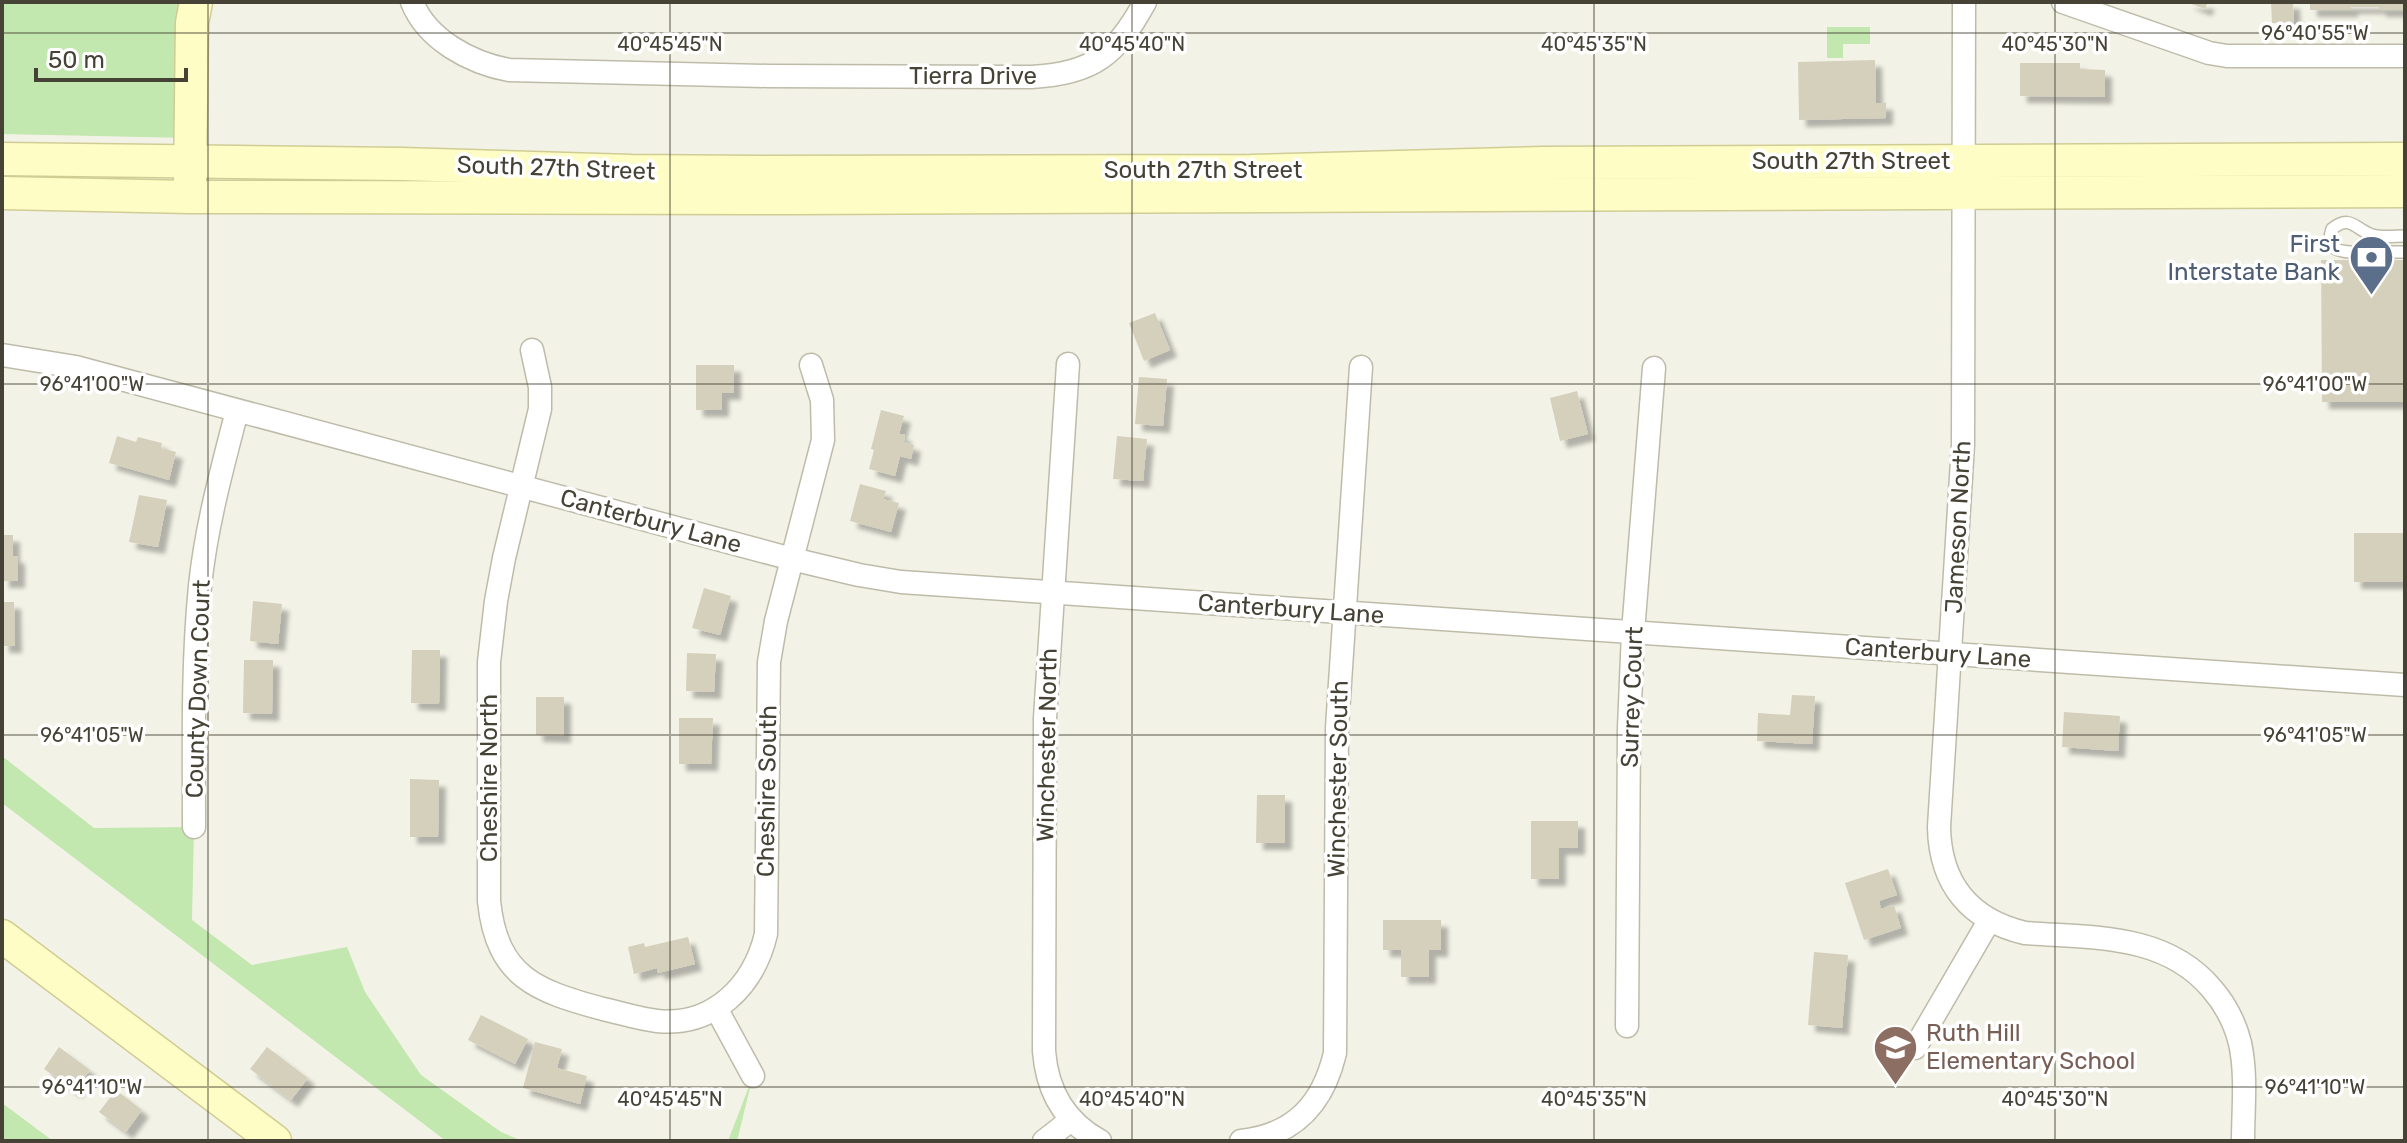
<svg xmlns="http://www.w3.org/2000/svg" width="2407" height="1143" viewBox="0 0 2407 1143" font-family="Rubik,sans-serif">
<defs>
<filter id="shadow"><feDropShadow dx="7" dy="7" stdDeviation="2" flood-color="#0004"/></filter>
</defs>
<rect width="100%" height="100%" fill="#f3f2e6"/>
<g fill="#c2e7af">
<polygon points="2,2 196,2 190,138 2,134"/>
<polygon points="1827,27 1870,27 1870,44 1843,44 1843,58 1827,58"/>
<polygon points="2,756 94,828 194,827 192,920 252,965 347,947 365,992 421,1075 501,1132 522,1141 446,1141 2,803"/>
<polygon points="753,1076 737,1141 728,1141"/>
<polygon points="2,1103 53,1141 2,1141"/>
</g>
<g fill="#d5d0bc" filter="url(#shadow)">
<polygon points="2186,2 2208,2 2205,9"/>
<polygon points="2271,2 2293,2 2294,22 2272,23"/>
<polygon points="2310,2 2405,2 2405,10 2379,10 2379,7 2351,7 2351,10 2310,10"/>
<polygon points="1875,60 1876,103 1886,103 1886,118 1799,120 1798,62"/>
<polygon points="2020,63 2080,63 2080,69 2105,70 2105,97 2020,96"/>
<polygon points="2374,244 2374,260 2404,260 2404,402 2322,402 2321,260 2350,260 2350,245"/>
<polygon points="1155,313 1170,350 1144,361 1129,323"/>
<polygon points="696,365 734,365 734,393 722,393 722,410 696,410"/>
<polygon points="1139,377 1167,379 1163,426 1135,424"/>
<polygon points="1577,391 1588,434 1560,441 1550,398"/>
<polygon points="881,410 904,416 899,434 905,435 904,442 914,445 911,459 900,456 895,476 869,469 874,450 871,449"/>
<polygon points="117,436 136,442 138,437 162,443 161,448 176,452 169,480 109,463"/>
<polygon points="1117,436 1147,439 1143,481 1113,479"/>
<polygon points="860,484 886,491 883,499 899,503 891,532 850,521"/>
<polygon points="139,495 167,500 158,547 129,542"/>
<rect x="2354" y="533" width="51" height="49"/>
<polygon points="2,535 13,535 13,556 18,557 18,581 2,581"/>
<polygon points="704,588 731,596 720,635 692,628"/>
<polygon points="253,601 282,604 278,644 250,641"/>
<polygon points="2,602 14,602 15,646 2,646"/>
<polygon points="412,650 440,650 439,704 411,703"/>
<polygon points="687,653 716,654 714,692 686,691"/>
<polygon points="244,660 273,660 272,714 243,713"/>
<polygon points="1792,695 1815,696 1812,744 1757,741 1758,713 1790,715"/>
<polygon points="536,697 564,697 564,736 536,735"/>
<polygon points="2064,712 2120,716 2118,751 2062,747"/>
<polygon points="679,718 713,718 711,764 679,764"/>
<polygon points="410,779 439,780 438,837 410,837"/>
<polygon points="1257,795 1285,795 1285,843 1256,843"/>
<polygon points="1531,821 1578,821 1578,848 1559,848 1559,879 1531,879"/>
<polygon points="1888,869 1897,895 1879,901 1881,909 1894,905 1901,928 1864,940 1845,883"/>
<polygon points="1383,920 1441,920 1441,950 1429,950 1429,977 1401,977 1401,950 1383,950"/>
<polygon points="688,937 695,964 658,973 657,968 634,974 628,947 644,943 645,947"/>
<polygon points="1814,952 1848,955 1842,1028 1808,1025"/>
<polygon points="481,1015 528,1039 515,1064 468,1040"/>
<polygon points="535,1042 562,1049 557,1068 587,1076 580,1104 523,1088"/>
<polygon points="59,1047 90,1070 75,1091 44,1069"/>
<polygon points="267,1047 308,1078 291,1100 250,1069"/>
<polygon points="116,1090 142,1110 126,1132 99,1112"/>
</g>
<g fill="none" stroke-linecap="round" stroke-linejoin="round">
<defs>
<g id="lane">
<path d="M2350 252C2334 251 2326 246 2332 229 2350 214 2355 229 2372 235 2382 238 2395 236 2405 236"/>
<polyline points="2374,252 2405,252"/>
</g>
<g id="street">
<path d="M412 2C427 40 471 63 509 70L768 76 1031 77C1093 74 1116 55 1145 2"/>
<path d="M1964 2 1963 445 1939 827C1940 884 1970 920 2025 933 2092 938 2165 933 2212 989 2225 1004 2235 1023 2240 1043 2247 1075 2243 1109 2243 1141"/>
<polyline points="2063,2 2209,53 2227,56 2405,56"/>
<path d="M532 350 540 387V409L504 558 496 601 489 662V901C497 978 537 991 603 1009 621 1013 639 1019 657 1021 714 1027 754 985 766 934L769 662 776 621 823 440 822 400 811 365"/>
<polyline points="2,355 76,367 792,559 859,575 901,582 2405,685"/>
<path d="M1068 364 1045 718 1044 1051C1047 1091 1065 1122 1100 1141"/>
<path d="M194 827C194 747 192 666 200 586 206 527 222 469 237 411"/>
<polyline points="716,1008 753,1076"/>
<polyline points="1627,1026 1629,728 1633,632 1654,368"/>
<polyline points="1915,1048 1989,921"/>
<polyline points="1044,1141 1071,1120"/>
<path d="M1241 1141C1295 1135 1323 1104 1335 1053L1337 728 1361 367"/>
</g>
<g id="secondary">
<polyline points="2,159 402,164 631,171 758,172 1250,171 1543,163 2405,159"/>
<polyline points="190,182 192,23 196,2"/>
<polyline points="2,193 190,197 793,198 2405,191"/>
<polyline points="2,936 275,1141"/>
</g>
</defs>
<use href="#lane" stroke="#bebca9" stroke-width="14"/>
<use href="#street" stroke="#bebca9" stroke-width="25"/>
<use href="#secondary" stroke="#d0cd94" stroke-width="35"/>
<use href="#lane" stroke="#fff" stroke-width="11"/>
<use href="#street" stroke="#fff" stroke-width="22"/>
<use href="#secondary" stroke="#fefdc5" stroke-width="32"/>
</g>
<path fill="none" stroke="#464336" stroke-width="2" stroke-opacity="0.45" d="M208 2V1141M670 2V1141M1132 2V1141M1594 2V1141M2055 2V1141M2 33H2405M2 384H2405M2 735H2405M2 1087H2405"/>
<defs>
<symbol id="bank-pin" viewBox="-11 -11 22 30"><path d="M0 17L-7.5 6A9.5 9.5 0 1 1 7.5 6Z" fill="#5c6f8a" stroke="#fff"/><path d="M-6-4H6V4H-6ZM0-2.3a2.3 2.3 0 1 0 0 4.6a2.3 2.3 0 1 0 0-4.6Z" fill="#fff"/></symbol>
<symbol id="school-pin" viewBox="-11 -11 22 30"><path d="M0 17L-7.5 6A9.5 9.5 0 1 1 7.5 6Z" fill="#8d6e63" stroke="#fff"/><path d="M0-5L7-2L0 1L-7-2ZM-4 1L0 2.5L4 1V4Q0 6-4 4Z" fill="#fff"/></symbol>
</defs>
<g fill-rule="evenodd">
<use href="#bank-pin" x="2346" y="232" width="51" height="69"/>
<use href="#school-pin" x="1870" y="1022" width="51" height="69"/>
</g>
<g text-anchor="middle" stroke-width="7" stroke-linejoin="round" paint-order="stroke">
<g font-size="24" fill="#464336" stroke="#fff">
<text x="973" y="84">Tierra Drive</text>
<text x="1851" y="169">South 27th Street</text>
<text transform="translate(556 168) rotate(2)" y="8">South 27th Street</text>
<text x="1203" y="178">South 27th Street</text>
<text transform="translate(651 521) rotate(15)" y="8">Canterbury Lane</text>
<text transform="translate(1958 527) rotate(-87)" y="8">Jameson North</text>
<text transform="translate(1291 609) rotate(4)" y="8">Canterbury Lane</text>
<text transform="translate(1938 653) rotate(4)" y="8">Canterbury Lane</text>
<text transform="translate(198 689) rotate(-88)" y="8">County Down Court</text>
<text transform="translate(1632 697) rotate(-88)" y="8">Surrey Court</text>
<text transform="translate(1047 745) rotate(-89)" y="8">Winchester North</text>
<text transform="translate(489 778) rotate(-90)" y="8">Cheshire North</text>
<text transform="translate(1338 779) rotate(-89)" y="8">Winchester South</text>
<text transform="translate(767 791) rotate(-89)" y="8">Cheshire South</text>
</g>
<g font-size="24" fill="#4e5e75" stroke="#fff" text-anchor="end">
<text x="2340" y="252">First<tspan x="2340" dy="28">Interstate Bank</tspan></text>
</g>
<g font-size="24" fill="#785e54" stroke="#fff" text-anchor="start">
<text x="1926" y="1041">Ruth Hill<tspan x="1926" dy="28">Elementary School</tspan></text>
</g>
</g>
<g font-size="20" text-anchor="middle" fill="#464336" stroke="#fff" stroke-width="7" stroke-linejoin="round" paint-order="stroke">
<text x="2315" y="40">96°40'55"W</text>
<text x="670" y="51">40°45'45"N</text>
<text x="1132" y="51">40°45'40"N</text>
<text x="1594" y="51">40°45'35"N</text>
<text x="2055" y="51">40°45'30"N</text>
<text x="2315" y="391">96°41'00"W</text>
<text x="92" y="391">96°41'00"W</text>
<text x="2315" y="742">96°41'05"W</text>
<text x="92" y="742">96°41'05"W</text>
<text x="2315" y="1094">96°41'10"W</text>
<text x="92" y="1094">96°41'10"W</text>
<text x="670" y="1106">40°45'45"N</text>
<text x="1132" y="1106">40°45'40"N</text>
<text x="1594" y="1106">40°45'35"N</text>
<text x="2055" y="1106">40°45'30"N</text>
</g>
<rect width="2407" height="1143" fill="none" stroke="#464336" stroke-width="8"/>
<path d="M36 68v12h150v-12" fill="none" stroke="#464336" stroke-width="4"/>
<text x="48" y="68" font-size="24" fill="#464336" stroke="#ffffff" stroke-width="6" paint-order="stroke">50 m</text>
</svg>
